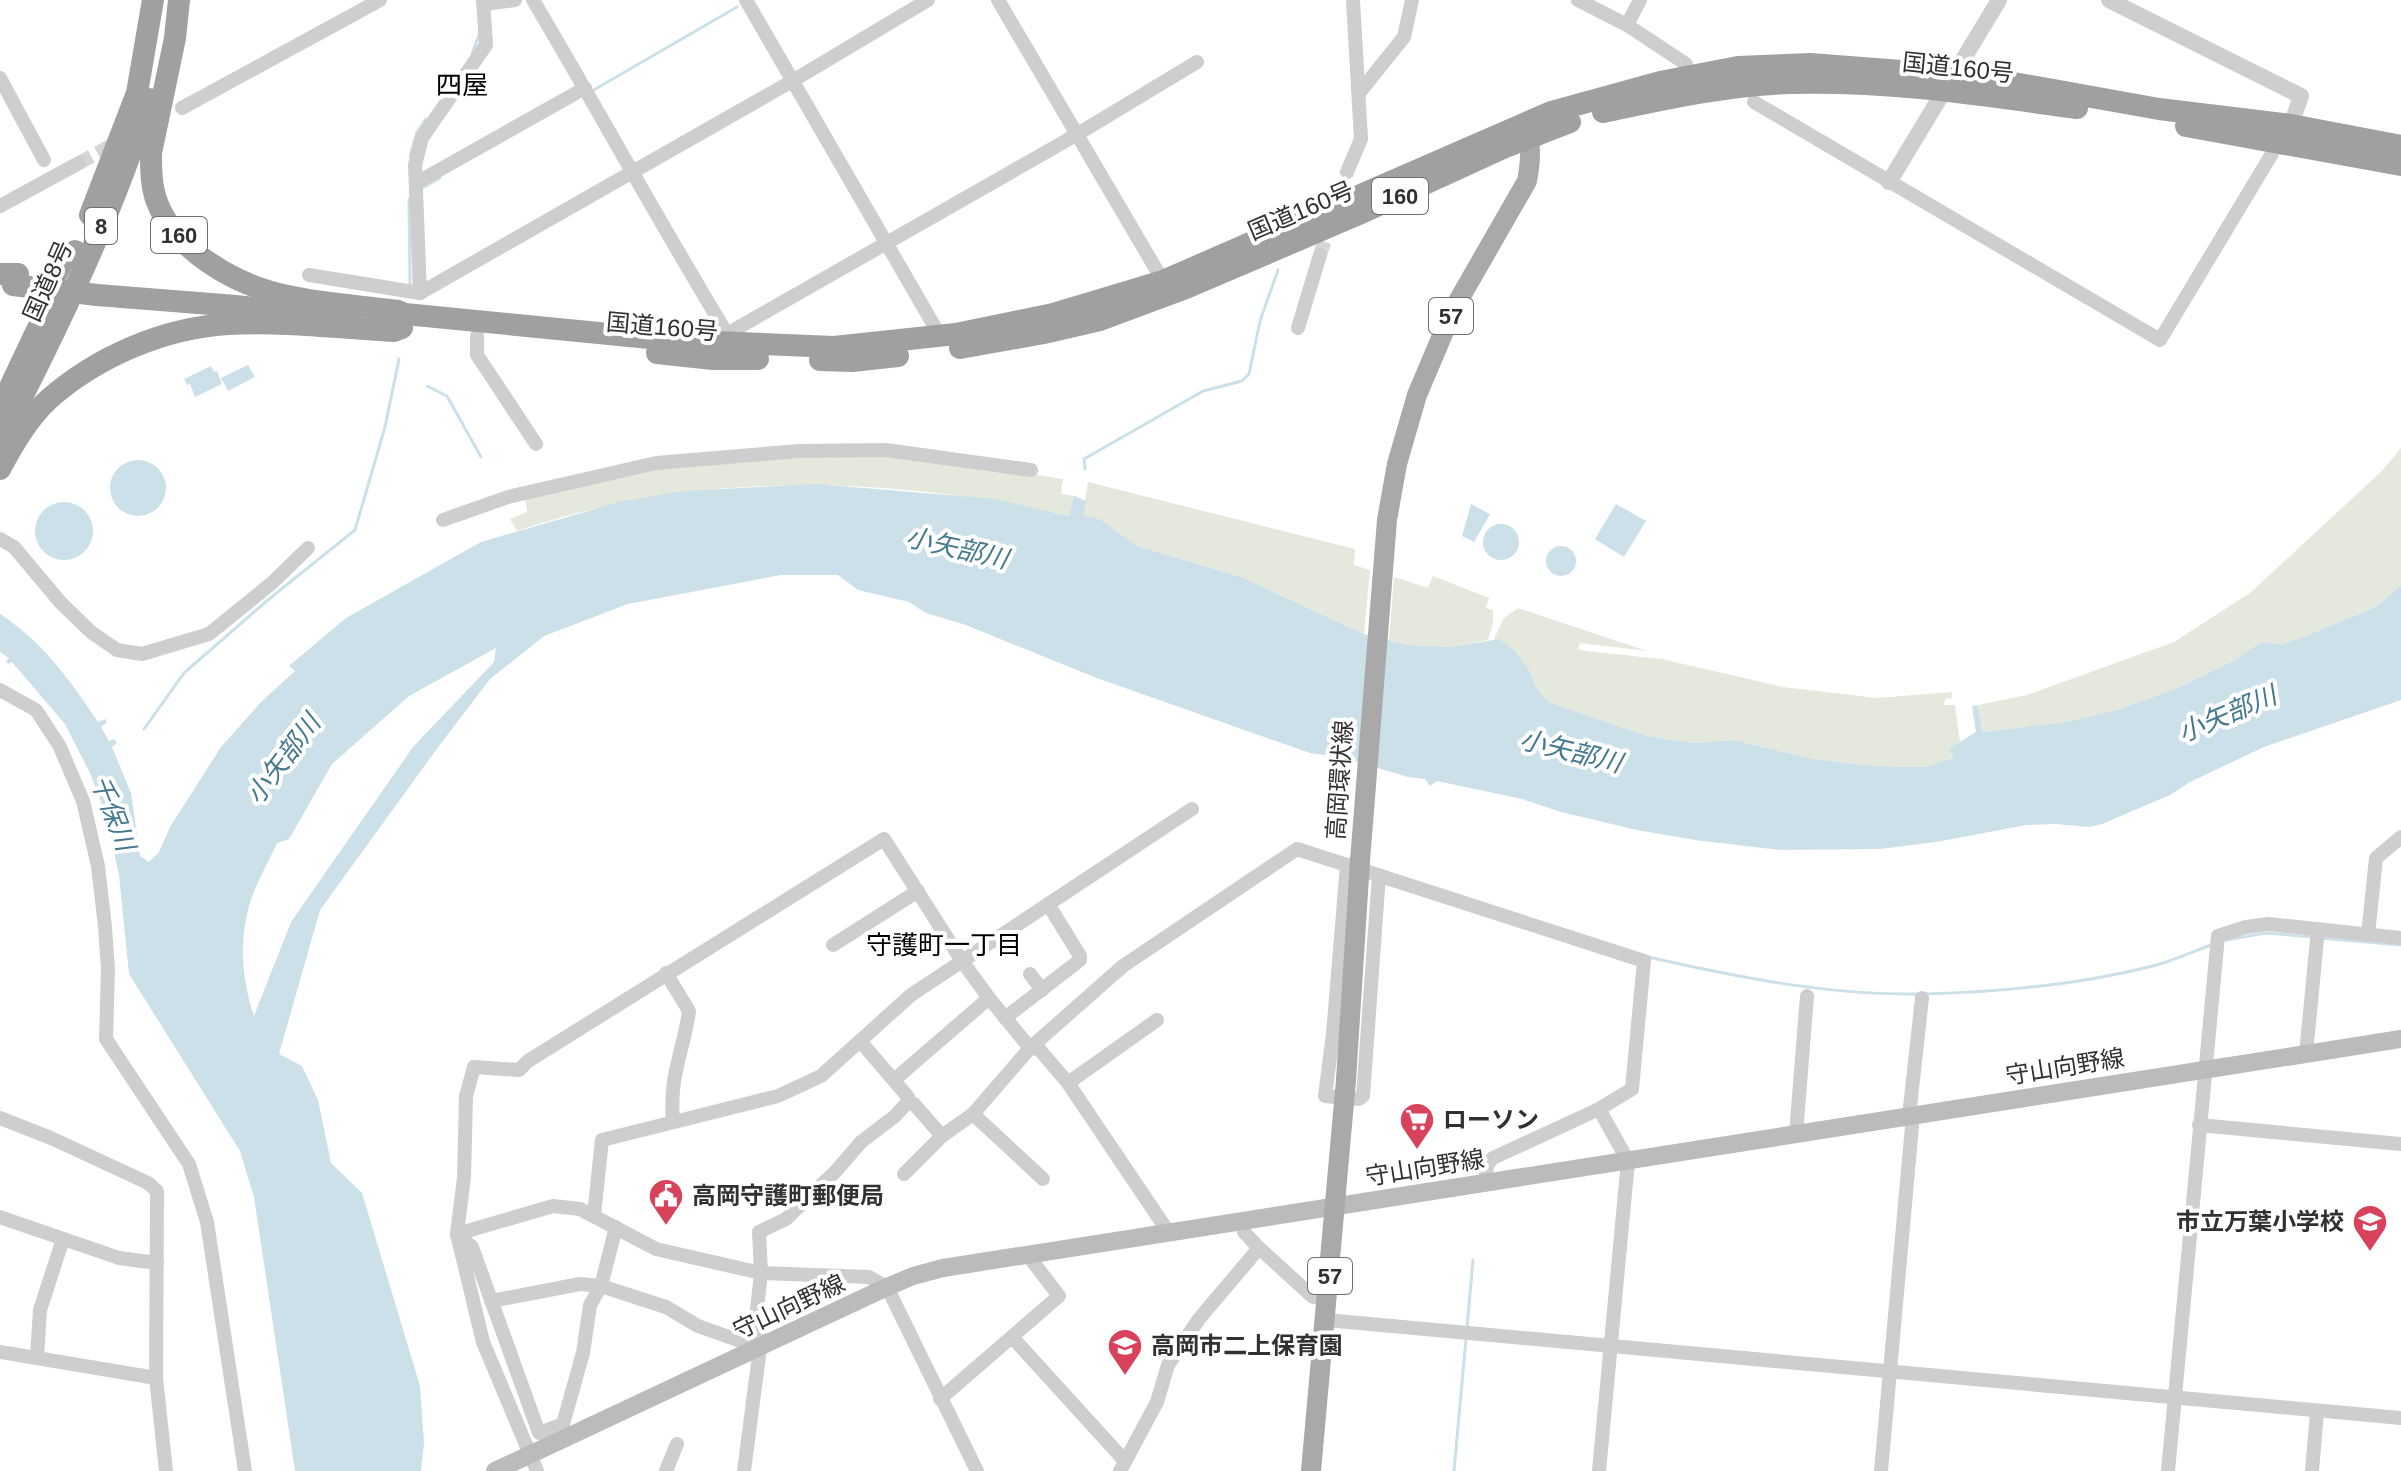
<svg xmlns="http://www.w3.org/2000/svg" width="2401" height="1471" viewBox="0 0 2401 1471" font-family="Helvetica,'Noto Sans JP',sans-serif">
<rect width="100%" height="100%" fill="#fff"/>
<g fill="#e5e9dd">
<polygon points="2401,448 2401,585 2376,607 2298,639 2281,644 2261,642 2233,661 2175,689 2117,710 2066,722 1982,732 1978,705 2027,695 2174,642 2250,593 2382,471"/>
<path d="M874 455 936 460 1063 479 1061 494 1074 496 1070 516C887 475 696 470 517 531L510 519 527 512 525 496 635 471 767 457Z"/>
<polygon points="1088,482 1355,549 1354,565 1370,570 1364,634 1241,577 1137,546 1100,519 1082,516"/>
<polygon points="1433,576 1489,598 1486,608 1493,610 1493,623 1488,640 1450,647 1408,645 1389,640 1394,577 1428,588"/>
<polygon points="1518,608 1647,651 1580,643 1578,649 1585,651 1662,659 1783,687 1877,698 1952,692 1952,698 1945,699 1944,705 1955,705 1960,743 1952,747 1955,758 1925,767 1874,766 1813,759 1734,740 1693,743 1647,736 1548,702 1535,686 1532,674 1499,639 1494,639 1504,618"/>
</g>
<g fill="#cbe0e8" fill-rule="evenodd">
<polygon points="248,365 255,377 228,391 221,378"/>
<polygon points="211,366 214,372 217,371 222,384 195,397 190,384 187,385 184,379"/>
<circle cx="138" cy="488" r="28"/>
<path d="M816 484 995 499 1069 516 1074 496 1086 501 1083 516 1100 519 1137 546 1241 577 1364 634 1408 645 1450 647 1499 639 1515 651 1532 675 1535 686 1548 702 1647 736 1693 743 1734 740 1813 759 1874 766 1925 767 1954 758 1950 751 1952 747 1976 732 1972 706 1978 705 1982 732 2066 722 2117 710 2175 689 2233 661 2261 642 2281 644 2298 639 2376 607 2401 585V700L2264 747 2190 782 2170 795 2102 824 2090 827 2055 824 2026 825 1936 842 1880 849 1781 850 1695 840 1637 830 1561 812 1522 799 1437 781 1430 786 1425 779 1408 777 1345 758 1310 753 1094 677 966 625 926 613 909 602 858 590 838 575H781L628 604 544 636 490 679 436 750 320 910 279 1054 302 1066 318 1100 331 1163 362 1193 420 1386 424 1443 421 1471H295L254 1197 240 1151 129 974 119 875 105 812 90 773 65 724 12 662 8 664 6 661 9 658 0 652V614C43 642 70 680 98 722L105 719 107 722 101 727 109 741 114 739 117 743 112 747 131 793 140 856 149 862 159 852 170 827 221 747 261 702 295 671 289 666 346 618 481 542 619 502 683 491ZM496 648 494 662 413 747 291 922 254 1016C242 981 239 942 249 906 255 885 268 863 277 843L289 839 332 764 409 696Z"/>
<circle cx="64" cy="531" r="29"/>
<polygon points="1471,504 1490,514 1474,542 1462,536"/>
<polygon points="1616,504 1646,521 1624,557 1595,539"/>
<circle cx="1501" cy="542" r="18"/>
<circle cx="1561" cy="561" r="15"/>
</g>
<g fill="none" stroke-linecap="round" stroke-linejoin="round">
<g stroke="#cbe0e8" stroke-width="3">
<polyline points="472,54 479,35"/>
<polyline points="592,91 737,7"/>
<polyline points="410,156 417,132 426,119"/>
<polyline points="422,188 440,178"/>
<polyline points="409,199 410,287"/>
<polyline points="427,386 447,396 481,457"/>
<polyline points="1085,469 1084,459 1203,391 1242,381 1249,374 1260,321 1278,270"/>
<polyline points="144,729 184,673 269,599 355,530 385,427 399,359"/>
<polyline points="2321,938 2401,945"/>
<polyline points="2226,940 2266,933 2314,937"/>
<path d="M1648 957C1737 977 1826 995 1917 994"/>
<path d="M1925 994C2002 992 2078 985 2153 966 2173 961 2192 952 2211 945"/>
<polyline points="1467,1328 1473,1260"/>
<polyline points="1454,1471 1466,1339"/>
</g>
<g stroke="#d6d6d6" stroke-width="14" stroke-dasharray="14 7" stroke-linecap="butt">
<polyline points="79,163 118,142"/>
<polyline points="1320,255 1347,172"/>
</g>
<g stroke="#cecece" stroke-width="14">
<path d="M533 0C600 113 663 229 732 342"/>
<polyline points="746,0 940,336"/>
<polyline points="998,0 1163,281"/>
<polyline points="1578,0 1627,25 1686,64"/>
<polyline points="484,4 515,0"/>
<polyline points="1627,25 1640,0"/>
<polyline points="0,78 44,160"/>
<polyline points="1359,93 1404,37 1412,0"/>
<polyline points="1754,102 2160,340 2273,152 2273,141"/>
<polyline points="182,108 380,0"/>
<polyline points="1347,172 1361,139 1353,0"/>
<polyline points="416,183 585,88"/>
<polyline points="0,206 79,163"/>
<polyline points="309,275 420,293 794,80 928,0"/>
<polyline points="420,293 415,165 422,138 486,45 483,0"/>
<polyline points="1298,328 1320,255"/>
<polyline points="727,334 1076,135 1197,62"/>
<polyline points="477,336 477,355 536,444"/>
<polyline points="443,520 508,497 656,463 799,451 886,450 1031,470"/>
<polyline points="0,539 14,547 61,603 91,632 117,650 142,654 209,634 272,583 308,548"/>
<polyline points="0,690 36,710 59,745 83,801 98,866 105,927 108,969 106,1039 189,1164 207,1222 245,1471"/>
<polyline points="1347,865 1333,1034 1325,1096 1359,1099 1363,1096 1379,875"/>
<polyline points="2368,935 2376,858 2401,837"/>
<polyline points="833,945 918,891"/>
<path d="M666 973 689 1011C683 1054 669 1074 673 1122"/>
<polyline points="1030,974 1042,990"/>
<polyline points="1005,1018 1080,960 1080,956 1048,904"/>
<polyline points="2306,1054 2318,929"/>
<polyline points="894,1080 989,998"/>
<polyline points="1068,1083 1157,1020"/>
<polyline points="907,1103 914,1104 942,1136"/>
<polyline points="973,1114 1043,1179"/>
<polyline points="0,1118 51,1138 148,1183 157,1191 156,1378 166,1471"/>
<polyline points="2199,1125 2401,1144"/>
<polyline points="1796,1134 1807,996"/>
<polyline points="904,1174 942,1136 973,1114 1030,1048 1123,966 1297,849 1644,961 1632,1089 1599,1109 1493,1158 1487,1165 1485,1183"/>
<polyline points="594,1215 602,1140 778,1096 821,1076 911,995 1192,809"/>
<polyline points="0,1217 119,1258 157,1263"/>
<polyline points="1240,1220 1244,1232 1259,1248 1313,1297 1328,1297"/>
<polyline points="457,1234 553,1206 580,1209 656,1249 761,1273 869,1277 887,1287 977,1471"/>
<polyline points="457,1235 472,1247 539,1433 563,1424 583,1353 590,1305 601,1286 616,1227"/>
<polyline points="491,1301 580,1284 601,1286 666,1307 698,1326 760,1348"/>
<polyline points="1326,1320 2401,1418"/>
<polyline points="1012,1337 1124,1460"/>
<polyline points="0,1352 156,1378"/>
<polyline points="37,1357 40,1310 63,1239"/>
<polyline points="940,1399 1059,1296 1027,1254"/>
<polyline points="537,1471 483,1342 457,1234 464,1177 466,1096 474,1067 519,1070 528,1061 884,839 962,961 989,998 1030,1048 1039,1049 1068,1083 1169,1233"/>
<polyline points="666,1471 677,1444"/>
<polyline points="744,1471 760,1348 757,1309 761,1273 759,1232 786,1219 836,1171 861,1142 895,1116 907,1103 908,1097 861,1042"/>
<polyline points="1120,1471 1157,1402 1168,1365 1199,1319 1259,1248"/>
<polyline points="1599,1471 1628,1161 1599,1109"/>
<polyline points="1881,1471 1913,1115 1910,1107 1922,998"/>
<polyline points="2168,1471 2218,936 2246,927 2268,924 2401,938"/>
<polyline points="2312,1471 2317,1412"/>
</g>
<g stroke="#cecece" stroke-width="16">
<polyline points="2109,0 2301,96 2291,125"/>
<polyline points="1889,182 1999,0"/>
</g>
<polyline stroke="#bbb" stroke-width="18" points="495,1471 887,1287 913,1276 943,1268 2401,1039"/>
<g stroke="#a9a9a9" stroke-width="20">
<path d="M1360 861 1387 520 1397 464 1417 395 1453 310 1527 181C1531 160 1532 143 1524 123"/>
<polyline points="1311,1471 1346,1080"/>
</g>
<g stroke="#a0a0a0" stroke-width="22">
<path d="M179 0 175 38 151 153C151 170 151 186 157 202 176 252 238 286 288 296 324 304 362 306 398 311L405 314 670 340 834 347 956 334 1053 314 1163 281 1551 112 1660 82 1738 67 1810 64 1980 77 2159 109 2291 125 2401 146"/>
<path d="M1603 112C1665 99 1727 85 1790 83 1886 80 1982 95 2077 108"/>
<polyline points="2186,126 2401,165"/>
<polyline points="90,215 137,93 153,0"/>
<polyline points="0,274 18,274"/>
<polyline points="97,295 236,306 349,319"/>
<polyline points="43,301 64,259 75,251"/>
<polyline points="960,348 1044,333 1100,320 1186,288 1359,214 1503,148 1570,122"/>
<polyline points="657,353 713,359 758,359"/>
<polyline points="820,360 852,361 898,356"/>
<polyline points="0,408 56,290"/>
<path d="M0 441C56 331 112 217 149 99"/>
<path d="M0 469C13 445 29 417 49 399 98 356 164 328 228 324 283 321 339 328 394 331L402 328"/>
</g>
<polyline stroke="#a9a9a9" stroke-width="20" points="1346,1080 1360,861"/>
<polyline stroke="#a0a0a0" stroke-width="22" points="13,285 97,295"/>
</g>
<defs>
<symbol id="supermarket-pin" viewBox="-11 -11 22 30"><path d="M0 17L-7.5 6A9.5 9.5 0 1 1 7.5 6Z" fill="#d9425b" stroke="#fff"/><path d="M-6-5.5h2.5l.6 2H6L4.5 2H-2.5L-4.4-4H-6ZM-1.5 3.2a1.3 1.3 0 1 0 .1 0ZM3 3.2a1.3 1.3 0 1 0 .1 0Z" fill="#fff"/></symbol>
<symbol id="civic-pin" viewBox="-11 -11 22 30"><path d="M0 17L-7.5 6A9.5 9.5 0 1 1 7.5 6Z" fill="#d9425b" stroke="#fff"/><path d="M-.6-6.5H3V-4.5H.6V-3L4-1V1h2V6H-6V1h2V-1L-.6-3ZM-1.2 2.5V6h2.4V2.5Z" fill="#fff"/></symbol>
<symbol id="school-pin" viewBox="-11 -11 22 30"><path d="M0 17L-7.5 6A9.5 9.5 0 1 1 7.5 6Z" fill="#d9425b" stroke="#fff"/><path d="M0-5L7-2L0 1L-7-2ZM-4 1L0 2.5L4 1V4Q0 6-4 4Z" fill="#fff"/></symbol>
</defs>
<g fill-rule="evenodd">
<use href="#supermarket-pin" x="1397" y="1100" width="40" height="54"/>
<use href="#civic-pin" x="646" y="1176" width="40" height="54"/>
<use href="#school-pin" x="2350" y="1202" width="40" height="54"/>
<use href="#school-pin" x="1105" y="1326" width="40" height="54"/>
</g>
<g text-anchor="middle" stroke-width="8" stroke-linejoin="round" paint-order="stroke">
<g fill="#fff" stroke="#6f6f6f" stroke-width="2">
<rect x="1372" y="178" width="56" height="36" rx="6"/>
<rect x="85" y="208" width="32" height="36" rx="6"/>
<rect x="151" y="217" width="56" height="36" rx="6"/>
<rect x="1429" y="298" width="44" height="36" rx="6"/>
<rect x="1308" y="1258" width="44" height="36" rx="6"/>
</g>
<g font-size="22" font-weight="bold" fill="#313131">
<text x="1400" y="204">160</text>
<text x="101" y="234">8</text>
<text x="179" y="243">160</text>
<text x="1451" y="324">57</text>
<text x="1330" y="1284">57</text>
</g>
<g font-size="24" fill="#313131" stroke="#fff">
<text transform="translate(1958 68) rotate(6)" y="8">国道160号</text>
<text transform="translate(1301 211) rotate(-23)" y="8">国道160号</text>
<text transform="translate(48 281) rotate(-66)" y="8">国道8号</text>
<text transform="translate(662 327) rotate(5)" y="8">国道160号</text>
<text transform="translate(1340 780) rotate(-86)" y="8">高岡環状線</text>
<text transform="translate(2065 1067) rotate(-9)" y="8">守山向野線</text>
<text transform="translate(1425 1168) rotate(-9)" y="8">守山向野線</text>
<text transform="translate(789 1307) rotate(-25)" y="8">守山向野線</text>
</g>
<g font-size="24" font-weight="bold" fill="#313131" stroke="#fff" text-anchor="start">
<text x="1443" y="1128">ローソン</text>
<text x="692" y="1204">高岡守護町郵便局</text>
<text x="2344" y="1230" text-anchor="end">市立万葉小学校</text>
<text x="1151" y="1354">高岡市二上保育園</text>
</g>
<g font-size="26" fill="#000" stroke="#fff">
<text x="462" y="94">四屋</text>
<text x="944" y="954">守護町一丁目</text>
</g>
<g font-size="26" font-style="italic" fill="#44788e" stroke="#fff">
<text transform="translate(957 548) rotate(13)" y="9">小矢部川</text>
<text transform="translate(2227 714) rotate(-23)" y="9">小矢部川</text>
<text transform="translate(1571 751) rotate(14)" y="9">小矢部川</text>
<text transform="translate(283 759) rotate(-53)" y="9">小矢部川</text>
<text transform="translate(113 813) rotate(69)" y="9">千保川</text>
</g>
</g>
</svg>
